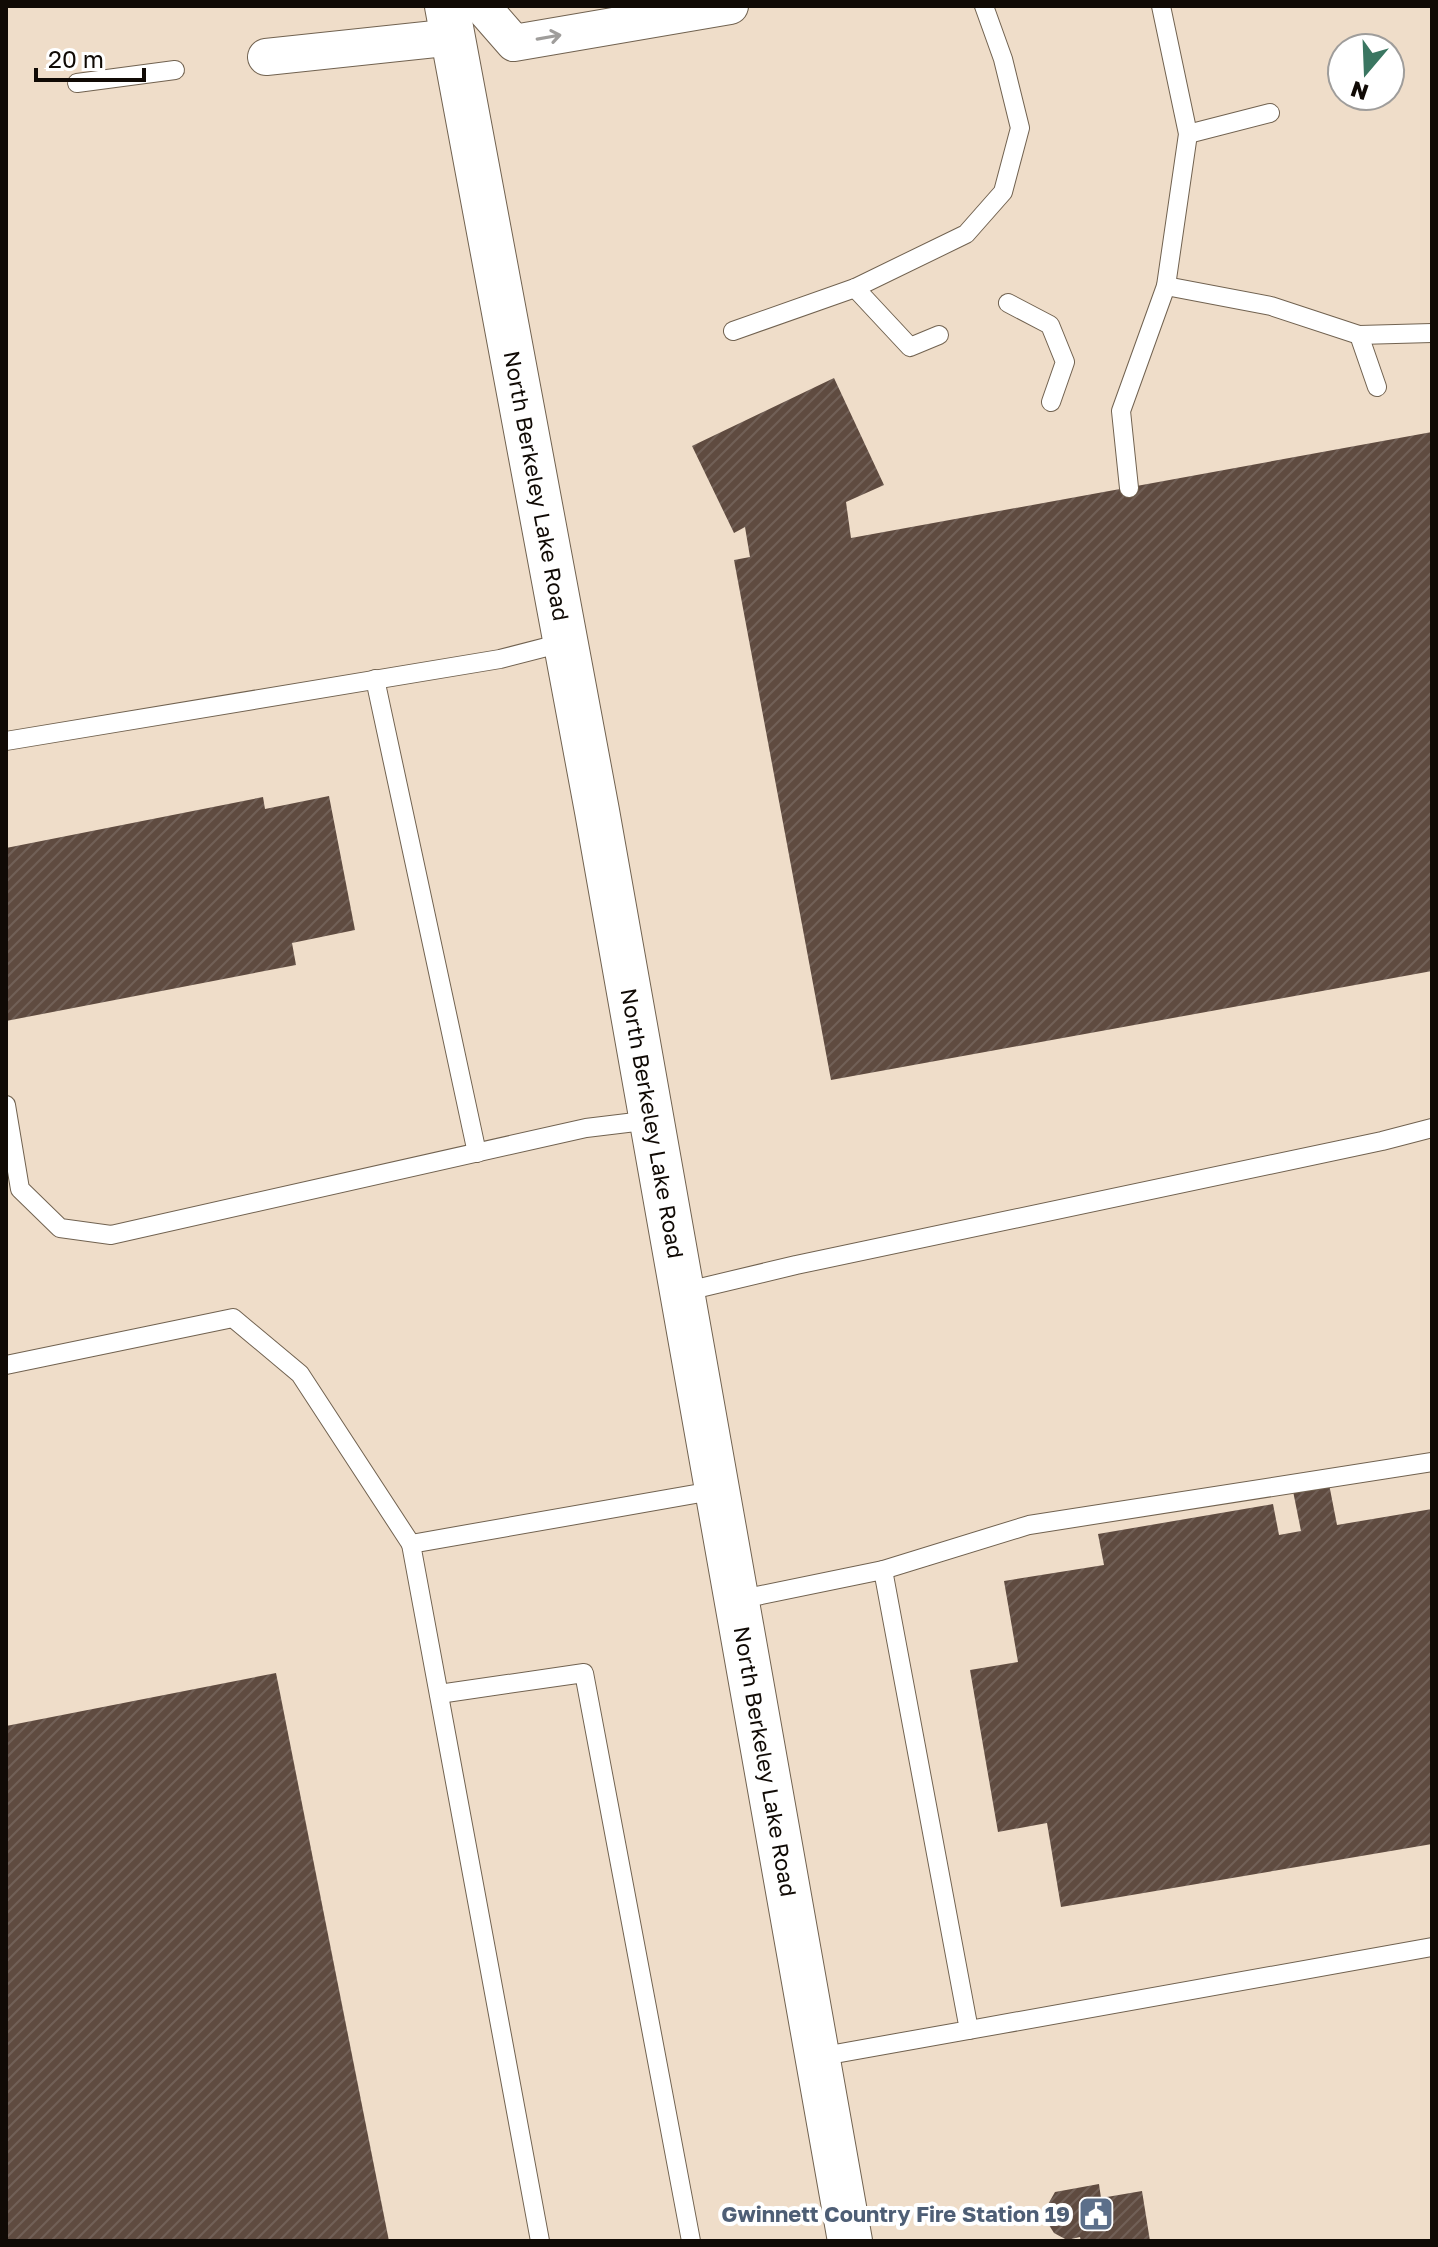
<svg xmlns="http://www.w3.org/2000/svg" width="1438" height="2247" viewBox="0 0 1438 2247" font-family="'Golos Text',sans-serif">
<defs>
<pattern id="building-hatch" width="6" height="6" patternUnits="userSpaceOnUse" patternTransform="scale(2)"><rect width="6" height="6" fill="#5f4b40"/><path d="M-1 1l2-2M0 6l6-6M5 7l2-2" fill="none" stroke="#716057"/></pattern>
</defs>
<rect width="100%" height="100%" fill="#efddc9"/>
<g fill="url(#building-hatch)">
<polygon points="834,378 884,485 846,502 851,538 1432,432 1432,971 831,1080 734,560 750,557 745,527 734,533 692,446"/>
<polygon points="329,796 355,930 292,943 296,965 6,1021 6,848 263,797 265,809"/>
<polygon points="1329,1484 1337,1525 1432,1509 1432,1844 1061,1907 1047,1823 998,1832 970,1670 1018,1662 1004,1581 1104,1565 1098,1534 1273,1504 1279,1535 1301,1531 1293,1491"/>
<polygon points="276,1673 389,2241 6,2241 6,1726"/>
<polygon points="1099,2184 1101,2198 1142,2191 1150,2241 1081,2241 1080,2237 1067,2240 1054,2233 1047,2222 1047,2206 1055,2192"/>
</g>
<g fill="none" stroke-linecap="round" stroke-linejoin="round">
<defs>
<g id="service">
<polyline points="77,83 175,70"/>
<polyline points="1188,134 1270,113"/>
<polyline points="1166,286 1271,306 1359,335 1377,387"/>
<polyline points="855,288 910,347 939,335"/>
<polyline points="1008,303 1050,325 1065,362 1051,402"/>
<polyline points="733,331 855,288 966,234 1003,192 1020,128 1003,59 984,6"/>
<polyline points="1359,335 1432,333"/>
<polyline points="1129,488 1121,411 1166,286 1188,134 1161,6"/>
<polyline points="375,679 477,1153"/>
<polyline points="6,741 500,659 566,642"/>
<polyline points="6,1105 20,1189 60,1228 111,1235 586,1128 652,1120"/>
<polyline points="683,1292 796,1265 1382,1141 1432,1128"/>
<polyline points="6,1365 233,1318 300,1374 411,1544"/>
<polyline points="883,1570 1029,1525 1432,1462"/>
<polyline points="737,1600 883,1570 969,2030 818,2057"/>
<polyline points="439,1694 584,1673 691,2241"/>
<polyline points="969,2030 1432,1947"/>
<polyline points="540,2241 411,1544 718,1490"/>
</g>
<g id="minor">
<polyline points="486,11 514,43 730,6"/>
<polyline points="266,57 454,37"/>
</g>
<g id="tertiary">
<path id="s1" d="M447 6 597 811 850 2241"/>
</g>
</defs>
<use href="#service" stroke="#716250" stroke-width="20"/>
<use href="#minor" stroke="#716250" stroke-width="38"/>
<use href="#tertiary" stroke="#716250" stroke-width="46"/>
<use href="#service" stroke="#fff" stroke-width="18"/>
<use href="#minor" stroke="#fff" stroke-width="36"/>
<use href="#tertiary" stroke="#fff" stroke-width="44"/>
</g>
<defs><path id="oneway-shaft" d="M-6 0H5M1.5-3L5.5 0L1.5 3" fill="none" stroke-width="1.6" stroke-linecap="round" stroke-linejoin="round" transform="scale(2)"/></defs>
<use stroke="#9f9d9b" href="#oneway-shaft" transform="translate(549 37) rotate(-10)"/>
<defs>
<symbol id="civic-square" viewBox="-11 -11 22 22"><rect x="-9" y="-9" width="18" height="18" rx="4" fill="#5c6f8a" stroke="#fff"/><path d="M-.6-6.5H3V-4.5H.6V-3L4-1V1h2V6H-6V1h2V-1L-.6-3ZM-1.2 2.5V6h2.4V2.5Z" fill="#fff"/></symbol>
</defs>
<g fill-rule="evenodd">
<use href="#civic-square" x="1076" y="2194" width="40" height="40"/>
</g>
<g text-anchor="middle" stroke-width="8" stroke-linejoin="round" paint-order="stroke">
<g font-size="22" fill="#100a05" stroke="#fff">
<text dy="8" stroke="none"><textPath href="#s1" startOffset="488">North Berkeley Lake Road</textPath></text>
<text dy="8" stroke="none"><textPath href="#s1" startOffset="1136">North Berkeley Lake Road</textPath></text>
<text dy="8" stroke="none"><textPath href="#s1" startOffset="1784">North Berkeley Lake Road</textPath></text>
</g>
<g font-size="22" font-weight="bold" fill="#4e5e75" stroke="#fff" text-anchor="end">
<text x="1070" y="2222">Gwinnett Country Fire Station 19</text>
</g>
</g>
<rect width="1438" height="2247" fill="none" stroke="#100a05" stroke-width="16"/>
<g transform="translate(1366 72) rotate(199)"><circle r="38" fill="#ffffff" stroke="#9f9d9b" stroke-width="2"/>
<path d="M0-6L14 30L0 20L-14 30Z" fill="#3a7661"/>
<text y="-12" font-size="22" font-weight="bold" text-anchor="middle" fill="#100a05">N</text>
</g>
<path d="M36 68v12h108v-12" fill="none" stroke="#100a05" stroke-width="4"/>
<text x="48" y="68" font-size="24" fill="#100a05" stroke="#ffffff" stroke-width="6" paint-order="stroke">20 m</text>
</svg>
